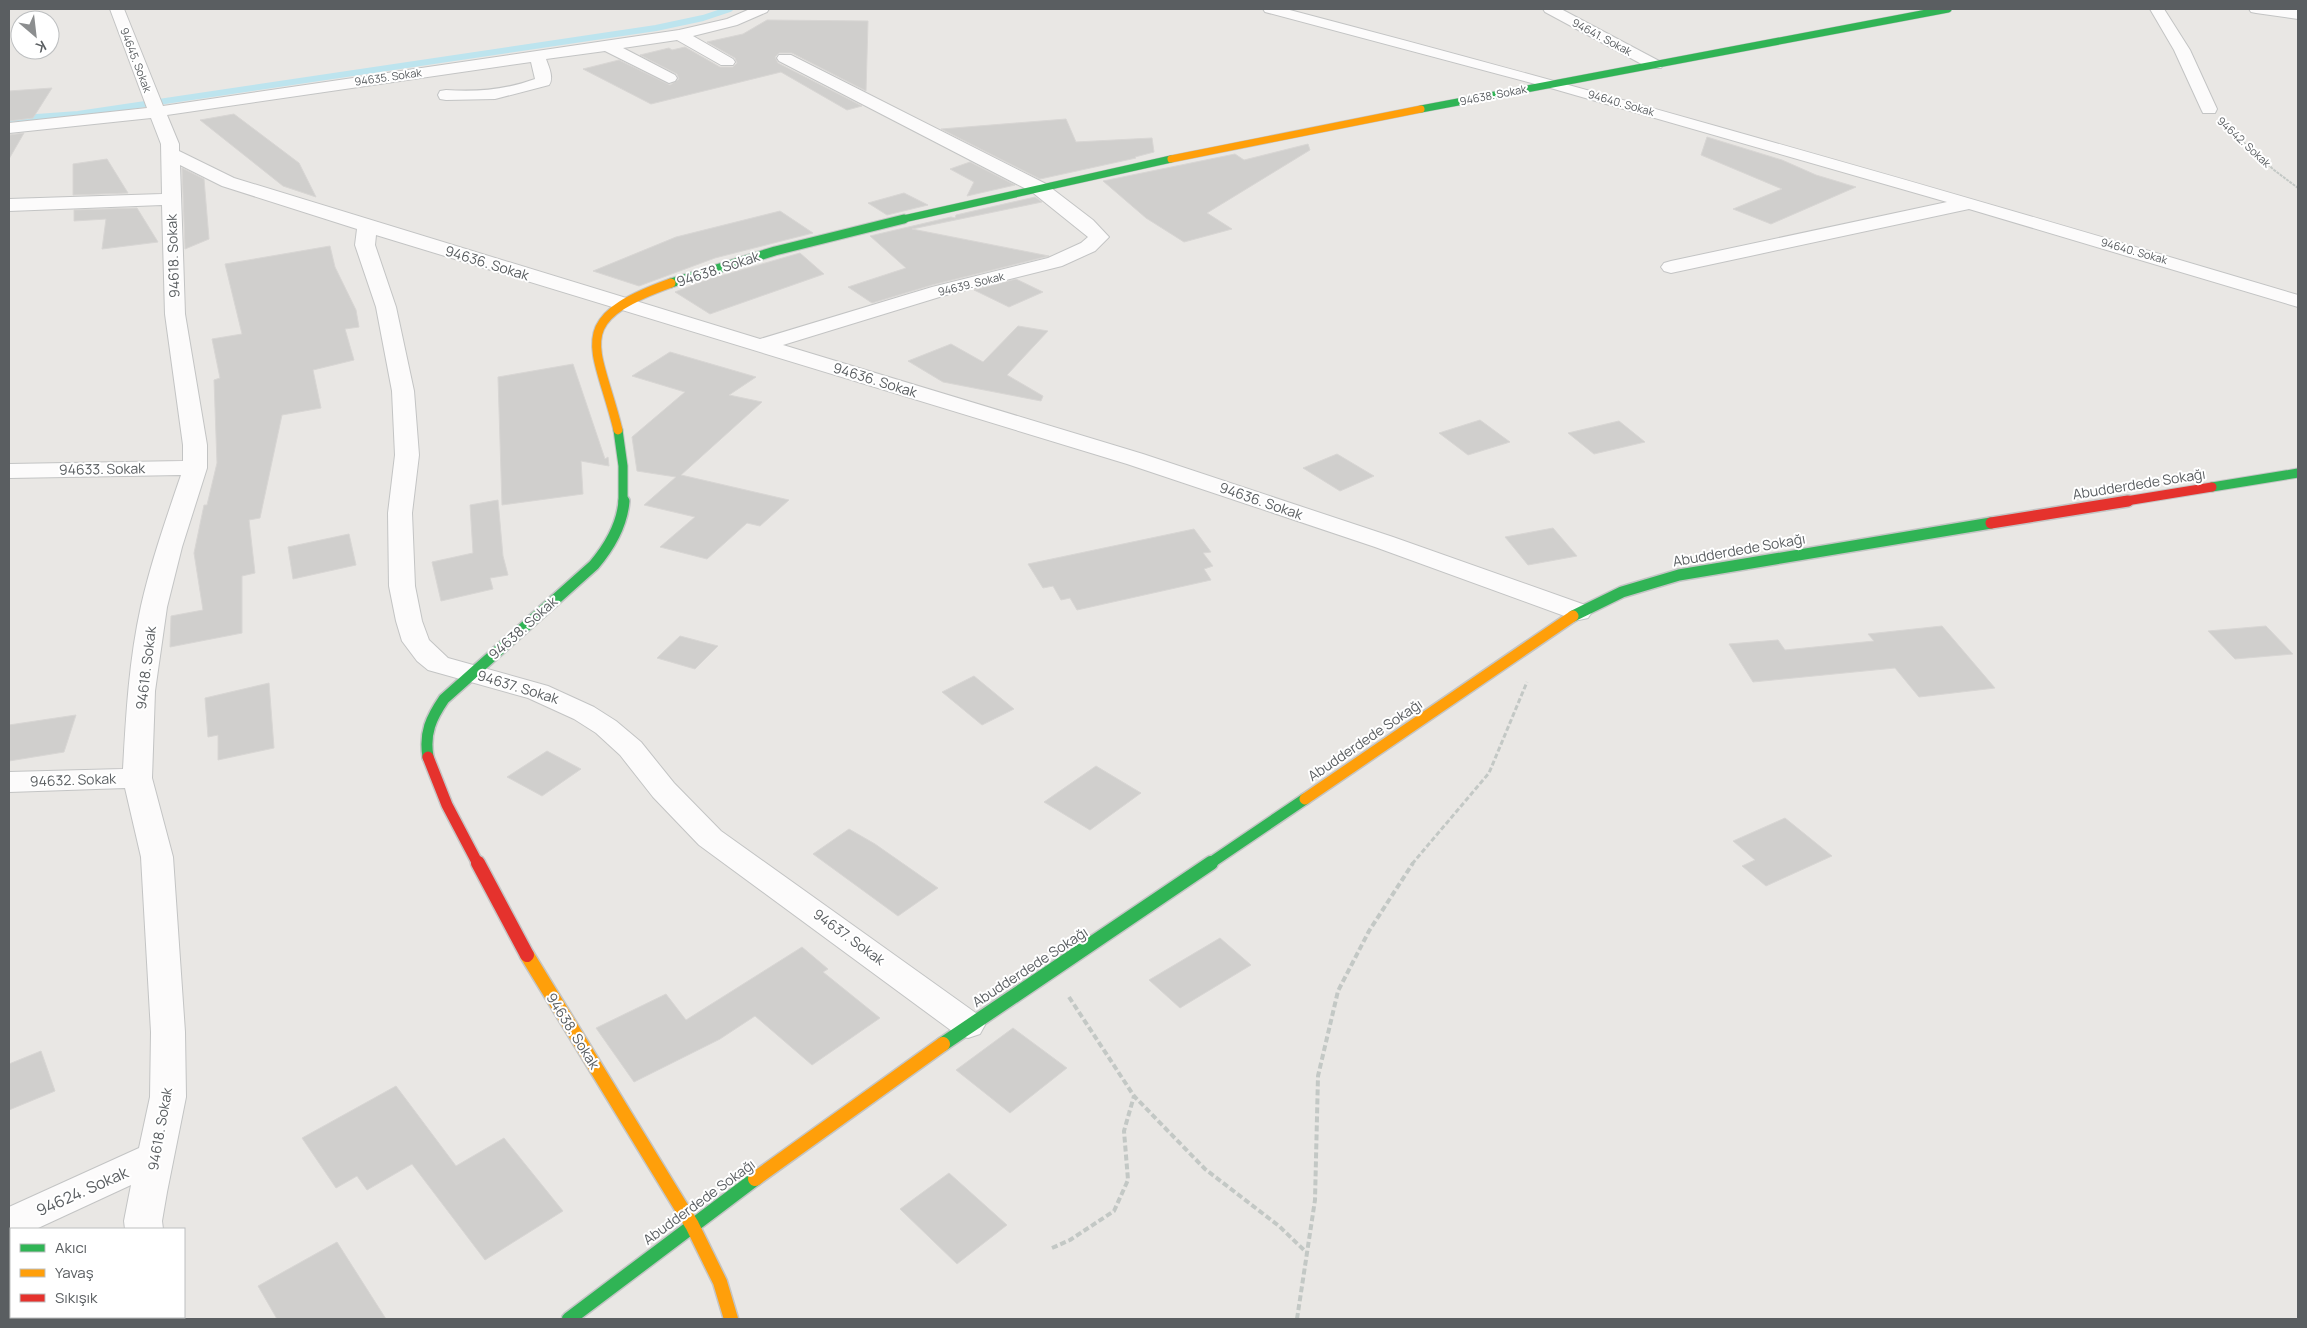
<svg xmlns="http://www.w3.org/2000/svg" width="2307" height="1328" viewBox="0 0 2307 1328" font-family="Manrope,sans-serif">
<rect width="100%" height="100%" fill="#e9e7e4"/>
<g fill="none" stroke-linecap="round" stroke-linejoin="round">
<polyline stroke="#bde4ee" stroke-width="6" points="9,119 78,114 656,28 703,18 730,9"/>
</g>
<g fill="#d0cfcd" stroke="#d8d6d4">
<polygon points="767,20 868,21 866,91 792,53 779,53 775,57 778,63 862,106 847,110 781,72 651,104 583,69 619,60 670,85 679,79 677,74 640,55 669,48 672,50 685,47 720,67 733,67 737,63 735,58 707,42 743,34"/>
<polygon points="52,88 33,118 9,121 9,91"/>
<polygon points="234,114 299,163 316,197 283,186 200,120"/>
<polygon points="1066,119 1076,142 1152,138 1154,152 1135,157 1136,158 1040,179 941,129"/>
<polygon points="24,133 9,159 9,135"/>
<polygon points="1707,137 1782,160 1816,175 1856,187 1771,224 1733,209 1782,189 1701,155"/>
<polygon points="1308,144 1310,150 1207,213 1232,229 1184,242 1146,218 1103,181 1235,154 1244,160"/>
<polygon points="107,159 128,193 73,195 73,164"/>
<polygon points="970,162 1015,185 967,196 974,182 950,169"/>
<polygon points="182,168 204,179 209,239 185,249"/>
<polygon points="904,193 928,205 887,215 868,203"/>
<polygon points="1035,197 1042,202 912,229 1049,256 932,285 872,303 848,287 906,268 870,236 951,217 955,218 956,215"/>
<polygon points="137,208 158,242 102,249 106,219 74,221 74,210"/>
<polygon points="780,211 813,233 715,258 639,286 593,271 676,237"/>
<polygon points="330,246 335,267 356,310 359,327 345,329 354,360 313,370 321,408 282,415 260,518 249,520 255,573 242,576 242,633 170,647 171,616 203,610 194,553 204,505 207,505 217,463 214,380 220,378 212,339 242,334 225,264"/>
<polygon points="800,253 824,274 710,314 675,292 706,280"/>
<polygon points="1016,279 1043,292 1009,307 974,290"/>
<polygon points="1018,326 1048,331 1007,375 1043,396 1041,401 943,382 908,361 951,344 983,362"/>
<polygon points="670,352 756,377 729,395 762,402 681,475 789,500 760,526 747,523 707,559 660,547 695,517 644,505 676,477 637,471 632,437 685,392 632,376"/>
<polygon points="573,364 605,459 608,457 609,466 581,461 583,494 502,505 498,377"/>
<polygon points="1480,420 1510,442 1468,455 1439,433"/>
<polygon points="1619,421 1645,442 1594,454 1568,433"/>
<polygon points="1337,454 1374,476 1340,491 1303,468"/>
<polygon points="498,500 503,556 508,575 490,578 493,589 441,601 432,562 473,553 470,505"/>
<polygon points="1553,528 1577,556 1528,565 1505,537"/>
<polygon points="1194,529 1211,552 1203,553 1213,566 1204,569 1211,580 1077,610 1070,598 1061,600 1053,586 1043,588 1028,564"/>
<polygon points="349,534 356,565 293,579 288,547"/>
<polygon points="1942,626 1995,688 1919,697 1895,668 1753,682 1729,644 1778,640 1785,650 1874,641 1868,634"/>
<polygon points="2266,626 2293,654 2235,659 2208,631"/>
<polygon points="680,636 718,646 695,669 657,658"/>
<polygon points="974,676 1014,709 982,725 942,692"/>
<polygon points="269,683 274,748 218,760 218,735 208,737 205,698"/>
<polygon points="76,715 64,752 9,761 9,725"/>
<polygon points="547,751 581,769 542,796 507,777"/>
<polygon points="1096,766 1141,793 1090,830 1044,802"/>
<polygon points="1785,818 1832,856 1766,886 1742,866 1755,860 1733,841"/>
<polygon points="849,829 875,844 938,888 898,916 813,854"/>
<polygon points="1220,938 1251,965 1180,1008 1149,980"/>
<polygon points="802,947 828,969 823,972 880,1018 812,1065 755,1016 720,1039 634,1082 596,1028 666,994 686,1020"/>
<polygon points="1013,1028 1067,1068 1010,1113 956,1070"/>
<polygon points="41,1051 55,1091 9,1110 9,1064"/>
<polygon points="396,1086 456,1166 504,1138 563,1211 485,1260 412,1164 367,1190 357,1176 336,1188 302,1138"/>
<polygon points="949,1173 1007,1225 957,1264 900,1209"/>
<polygon points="337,1242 386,1319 277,1319 258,1286"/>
</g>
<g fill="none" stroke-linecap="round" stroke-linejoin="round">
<defs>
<g id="street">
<path d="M110 9H124L163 106 679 30 727 19 750 9H769L767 12 737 25 693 36 733 59 735 62 733 65H721L677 40 623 48 675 75 677 78 675 81 669 83 605 51 546 59C549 67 554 78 549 85L495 99 446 100 440 99 438 95 440 91 446 90C477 92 505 90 535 79L531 62 167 115 179 144V151L234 178 760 339 932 287 1048 258 1081 243 1088 237 1032 192 779 61 777 58 779 55H791L1046 184 1093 220 1109 237 1095 251 1062 266 946 295 783 345 1143 454 1393 537 1588 606 1592 612 1588 618 1579 620 1570 618 1375 547 1127 464 376 235 375 245 396 307 414 391 419 455 412 513 415 586 422 621 429 640 448 658 548 686 594 707 616 721 641 742 674 783 721 831 980 1016 985 1025 980 1034 968 1038 956 1034 699 845 653 797 620 755 596 733 574 719 528 698 428 670 417 661 402 641 396 621 389 586 388 513 395 455 392 391 376 307 355 245 357 229 222 186 180 165 185 314 207 445V468L182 547 167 607 155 691 152 778 173 857 185 1032 186 1097 167 1192 162 1221 163 1229H125L124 1221 131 1185 36 1229H11V1239L9 1240V1207L139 1148 150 1097 151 1032 141 857 125 788 9 792V772L123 769C126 714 129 660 141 606 151 562 166 519 181 475L9 478V464L183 461V445L165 314 162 205 9 211V199L162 194 161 144 151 118 9 133V123L147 108Z"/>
<path d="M1263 9H1286C1625 98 1962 195 2298 295V307L1969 209 1671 273 1664 271 1661 267 1664 263 1671 261 1947 202 1547 87 1265 12Z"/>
<polygon points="1543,9 1561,9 1661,62 1663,65 1661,68 1649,68 1545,12"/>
<polygon points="2150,9 2164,9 2190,50 2217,109 2215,113 2203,113 2201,109 2174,50"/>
<polygon points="2249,9 2298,10 2298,19 2256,13 2251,12"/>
<polygon points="140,1317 180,1317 181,1319 141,1319"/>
</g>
<g id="fast-far3">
<polyline points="1421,109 1948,9"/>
<polyline points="899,220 1171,159"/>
</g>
<g id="fast-far2">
<polyline points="671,283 775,251 904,219"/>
<polyline points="618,430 623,466 623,502"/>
<polyline points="2212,487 2298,473"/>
</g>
<g id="fast-far1">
<polyline points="1573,616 1622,592 1679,575 1991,523"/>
<path d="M428 757C424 733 431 718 444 699L594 565C610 546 622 526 624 501"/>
<polyline points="1209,864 1305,799"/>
</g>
<g id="fast">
<polyline points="943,1044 1211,863"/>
<polyline points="569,1319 755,1179"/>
</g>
<polyline id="slow-far3" points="1171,159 1421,109"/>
<path id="slow-far2" d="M618 430C597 344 565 321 671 283"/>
<polyline id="slow-far1" points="1305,799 1573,616"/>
<g id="slow">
<polyline points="527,955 692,1225 720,1282 731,1319"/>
<polyline points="755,1179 943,1044"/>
</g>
<polyline id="jam-far2" points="2120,502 2212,487"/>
<g id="jam-far1">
<polyline points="1991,523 2128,501"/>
<polyline points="428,757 447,805 478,864"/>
</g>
<polyline id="jam" points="478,863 527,955"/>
</defs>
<use href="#street" stroke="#c3c4c4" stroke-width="2"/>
<use href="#fast-far3" stroke="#c4c5c5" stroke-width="8"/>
<use href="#fast-far2" stroke="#c4c5c5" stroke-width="11"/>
<use href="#fast-far1" stroke="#c4c5c5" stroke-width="14"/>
<use href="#fast" stroke="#c4c5c5" stroke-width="17"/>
<use href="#slow-far3" stroke="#c4c5c5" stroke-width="8"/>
<use href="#slow-far2" stroke="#c4c5c5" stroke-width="11"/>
<use href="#slow-far1" stroke="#c4c5c5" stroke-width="14"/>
<use href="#slow" stroke="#c4c5c5" stroke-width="17"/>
<use href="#jam-far2" stroke="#c4c5c5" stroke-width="11"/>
<use href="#jam-far1" stroke="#c4c5c5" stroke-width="14"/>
<use href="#jam" stroke="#c4c5c5" stroke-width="17"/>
<polyline stroke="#c3c8c5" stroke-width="2" stroke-dasharray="3 1" stroke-linecap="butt" points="2223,124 2274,170 2298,188"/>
<polyline stroke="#c3c8c5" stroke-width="3" stroke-dasharray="5 2.5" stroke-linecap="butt" points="1412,864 1489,773 1527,682"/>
<g stroke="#c3c8c5" stroke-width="4" stroke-dasharray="6 3" stroke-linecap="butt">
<polyline points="1069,997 1134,1096 1205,1169 1279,1226 1306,1252"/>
<polyline points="1052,1248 1070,1240 1114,1211 1128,1180 1124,1131 1134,1096"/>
<polyline points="1297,1319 1315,1200 1318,1076 1338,991 1369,931 1413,863"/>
</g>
<use href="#street" fill="#fcfbfb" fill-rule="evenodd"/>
<use href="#fast-far3" stroke="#30b455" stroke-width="7"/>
<use href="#fast-far2" stroke="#30b455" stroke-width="9"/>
<use href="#fast-far1" stroke="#30b455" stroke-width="11"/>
<use href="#fast" stroke="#30b455" stroke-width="14"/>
<use href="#slow-far3" stroke="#ff9f0a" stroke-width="7"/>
<use href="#slow-far2" stroke="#ff9f0a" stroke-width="9"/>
<use href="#slow-far1" stroke="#ff9f0a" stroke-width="11"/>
<use href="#slow" stroke="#ff9f0a" stroke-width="14"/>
<use href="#jam-far2" stroke="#e5322d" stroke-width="9"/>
<use href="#jam-far1" stroke="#e5322d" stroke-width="11"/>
<use href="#jam" stroke="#e5322d" stroke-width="14"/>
</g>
<g text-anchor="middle" stroke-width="4" stroke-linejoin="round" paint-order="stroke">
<g font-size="11" fill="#5a5e61" stroke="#fff">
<text transform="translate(1602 37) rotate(28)" y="4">94641. Sokak</text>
<text transform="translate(136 60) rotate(69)" y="4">94645. Sokak</text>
<text transform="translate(388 77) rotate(-8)" y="4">94635. Sokak</text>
<text transform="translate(1493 95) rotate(-11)" y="4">94638. Sokak</text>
<text transform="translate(1621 103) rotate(16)" y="4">94640. Sokak</text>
<text transform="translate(2244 142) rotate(43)" y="4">94642. Sokak</text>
<text transform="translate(2134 251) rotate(16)" y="4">94640. Sokak</text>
<text transform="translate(971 284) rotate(-14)" y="4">94639. Sokak</text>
</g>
<g font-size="14" fill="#5a5e61" stroke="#fff">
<text transform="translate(173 256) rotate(-92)" y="5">94618. Sokak</text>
<text transform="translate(487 263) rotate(17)" y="5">94636. Sokak</text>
<text transform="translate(718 269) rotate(-18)" y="5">94638. Sokak</text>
<text transform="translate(875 380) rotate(17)" y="5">94636. Sokak</text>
<text transform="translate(102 469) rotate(-1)" y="5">94633. Sokak</text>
<text transform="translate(2139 484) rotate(-9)" y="5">Abudderdede Sokağı</text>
<text transform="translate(1261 501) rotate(19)" y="5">94636. Sokak</text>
<text transform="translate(1739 550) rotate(-10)" y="5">Abudderdede Sokağı</text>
<text transform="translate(523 628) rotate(-42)" y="5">94638. Sokak</text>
<text transform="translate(146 668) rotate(-83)" y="5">94618. Sokak</text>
<text transform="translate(518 687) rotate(17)" y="5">94637. Sokak</text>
<text transform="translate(1365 740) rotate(-34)" y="5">Abudderdede Sokağı</text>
<text transform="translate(73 780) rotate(-2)" y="5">94632. Sokak</text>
<text transform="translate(849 937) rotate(36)" y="5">94637. Sokak</text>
<text transform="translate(1030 967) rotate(-33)" y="5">Abudderdede Sokağı</text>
<text transform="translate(573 1031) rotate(58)" y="5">94638. Sokak</text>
<text transform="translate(160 1129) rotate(-80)" y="5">94618. Sokak</text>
<text transform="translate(699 1202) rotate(-36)" y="5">Abudderdede Sokağı</text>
</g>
<g font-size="16" fill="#5a5e61" stroke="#fff">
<text transform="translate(82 1191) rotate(-24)" y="6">94624. Sokak</text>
</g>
</g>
<rect width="2307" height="1328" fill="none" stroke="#5a5e61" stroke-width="20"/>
<rect x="10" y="1228" width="175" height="90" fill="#ffffff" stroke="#bdbfc0"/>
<rect x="20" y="1244" width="25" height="8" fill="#30b455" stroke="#bdbfc0"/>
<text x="55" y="1253" font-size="15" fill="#5a5e61">Akıcı</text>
<rect x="20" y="1269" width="25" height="8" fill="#ff9f0a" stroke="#bdbfc0"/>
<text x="55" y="1278" font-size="15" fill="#5a5e61">Yavaş</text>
<rect x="20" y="1294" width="25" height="8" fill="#e5322d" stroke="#bdbfc0"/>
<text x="55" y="1303" font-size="15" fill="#5a5e61">Sıkışık</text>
<g transform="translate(35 35) rotate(152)"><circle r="24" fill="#ffffff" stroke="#bdbfc0"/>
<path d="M0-4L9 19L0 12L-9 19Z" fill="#8c8e8f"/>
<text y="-8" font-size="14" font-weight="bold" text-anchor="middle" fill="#5a5e61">K</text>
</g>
</svg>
